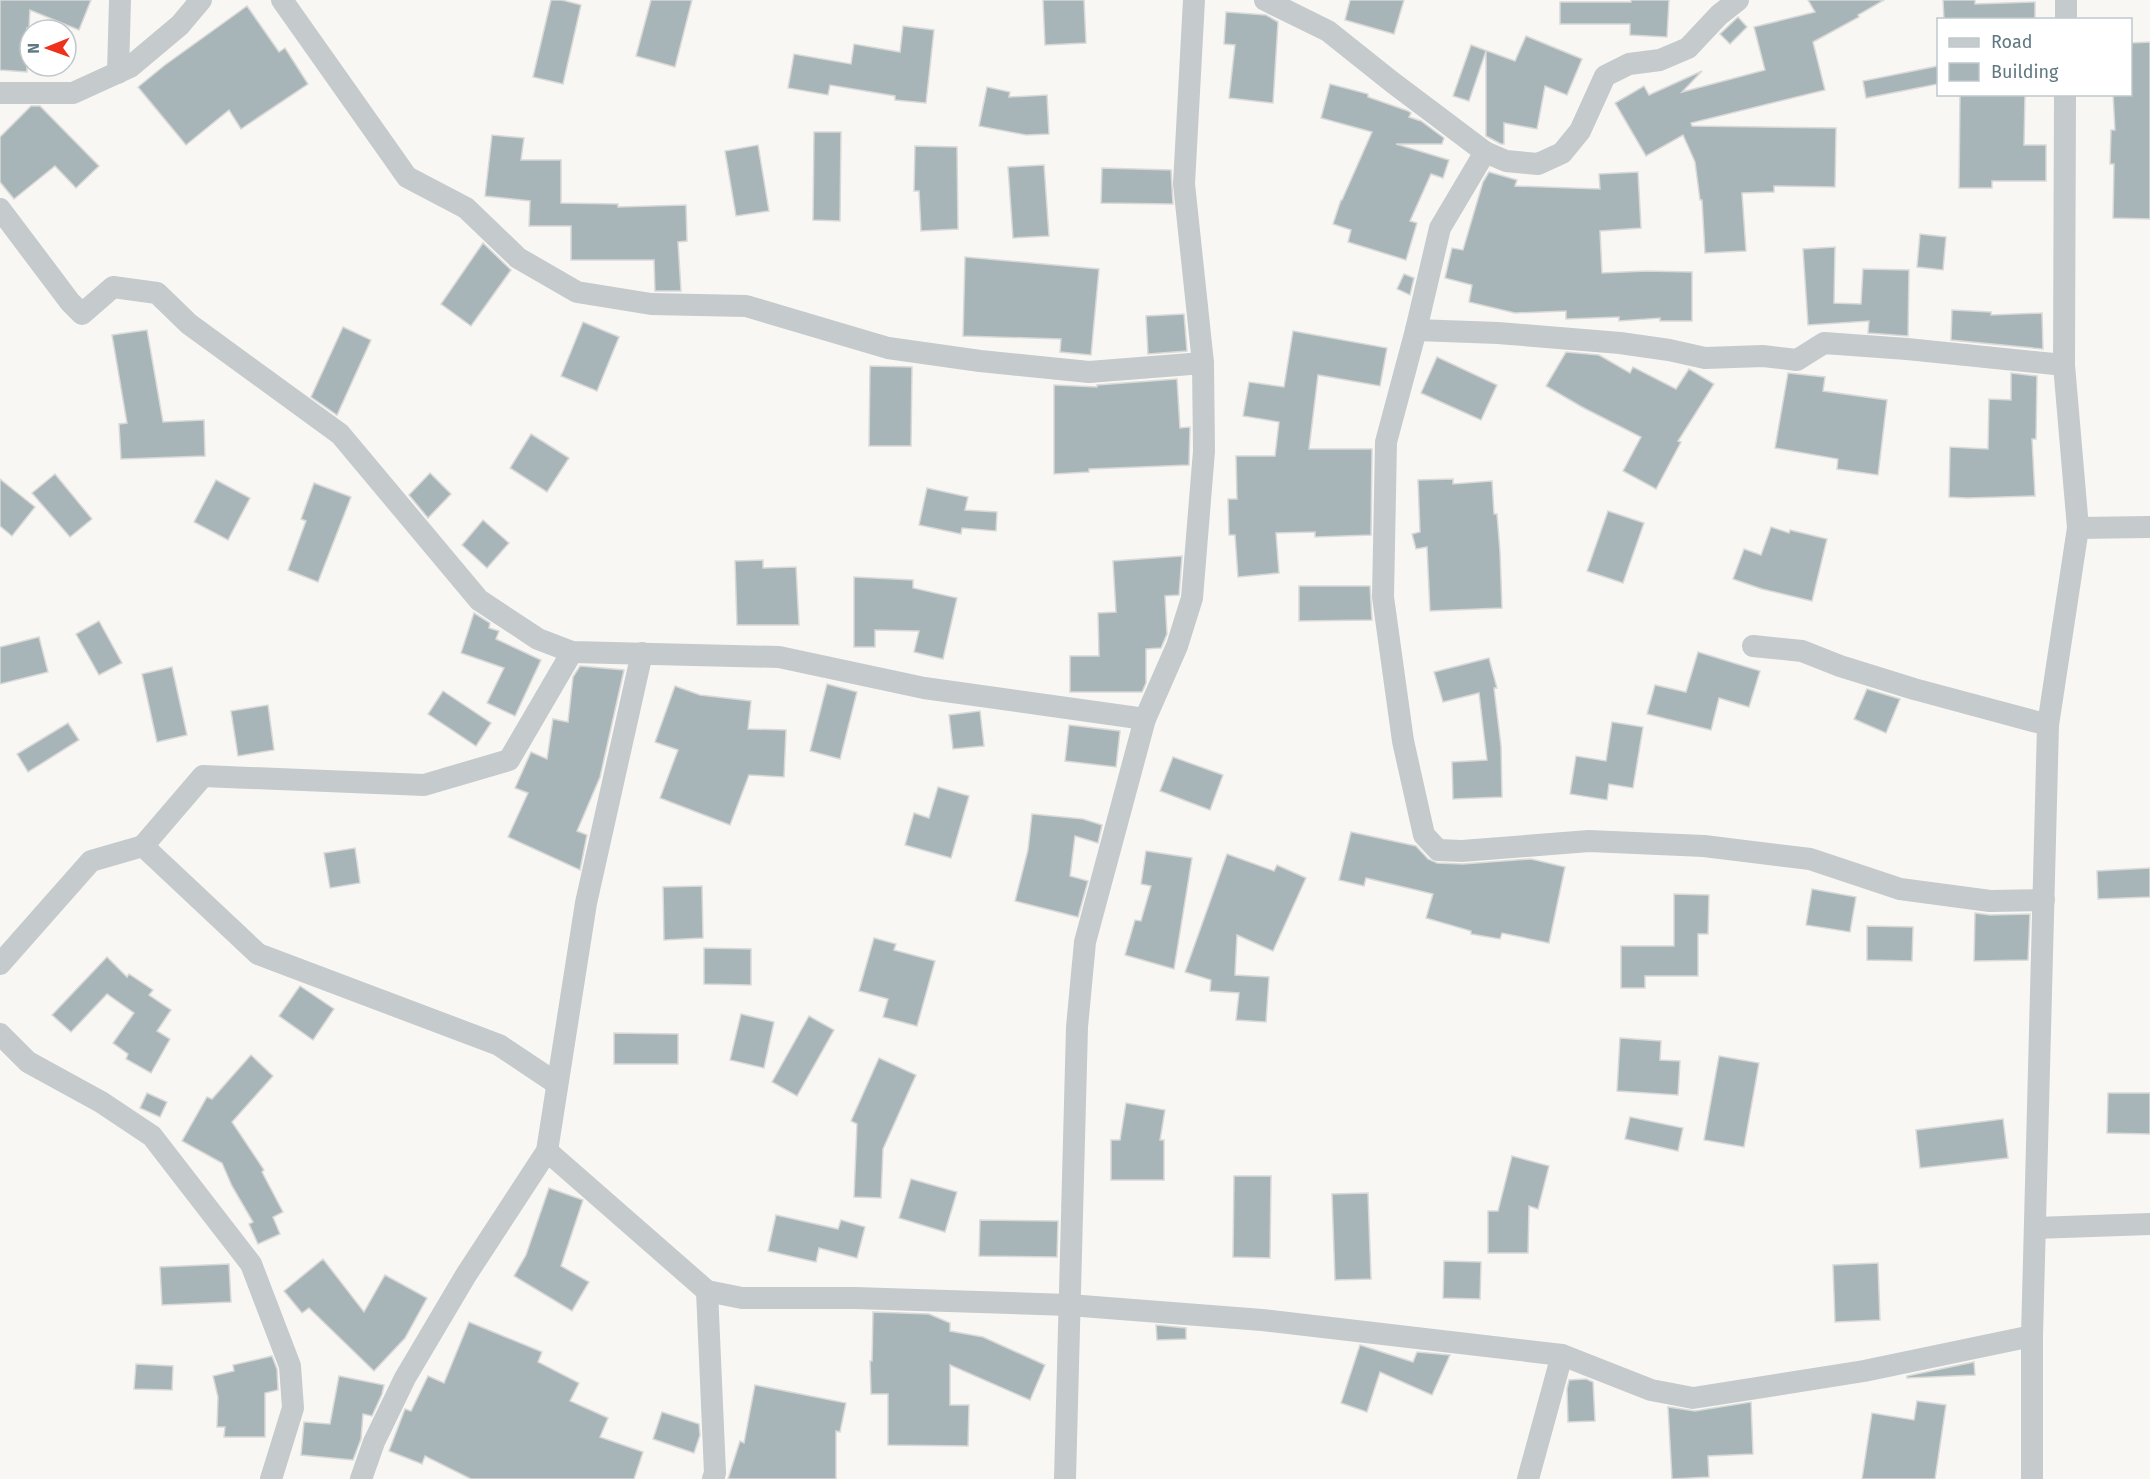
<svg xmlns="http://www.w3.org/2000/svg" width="2150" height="1479" viewBox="0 0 2150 1479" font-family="'Fira Sans',sans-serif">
<rect width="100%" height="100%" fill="#f8f7f4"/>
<g fill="#a8b5b8" stroke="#d9d9d7" stroke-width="1.5">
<polygon points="0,0 91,0 79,30 30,10 29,28 27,28 27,72 0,70"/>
<polygon points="551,0 562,0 581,5 563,84 533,77"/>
<polygon points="651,0 692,0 675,67 636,56"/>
<polygon points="1043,0 1084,0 1086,43 1045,45"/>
<polygon points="1350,0 1404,0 1394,34 1345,20"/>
<polygon points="1631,0 1669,0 1667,37 1630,35 1630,24 1560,24 1560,2 1631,2"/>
<polygon points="1808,0 1884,0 1858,15 1859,17 1813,42 1825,90 1691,123 1692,126 1836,128 1835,187 1774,186 1774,192 1742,193 1746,251 1705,253 1702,200 1700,200 1695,162 1683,135 1646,156 1615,103 1644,86 1649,95 1702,71 1682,92 1765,70 1754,27 1815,12"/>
<polygon points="1943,0 1975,0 1975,4 2035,2 2035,20 1944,20"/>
<polygon points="247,6 279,52 285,48 308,84 241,129 229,110 186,145 138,87 165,65"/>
<polygon points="1226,12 1266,15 1278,22 1273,103 1229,98 1235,45 1224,44"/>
<polygon points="1738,17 1747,27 1730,44 1720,34"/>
<polygon points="903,26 934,30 926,103 895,100 895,96 830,85 828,95 788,88 794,54 851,64 854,44 900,52"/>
<polygon points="1526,36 1582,59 1567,95 1545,86 1537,129 1504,123 1504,144 1501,144 1486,136 1486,51 1469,101 1453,96 1471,45 1515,61"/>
<polygon points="2150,42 2150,219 2113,218 2114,164 2110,164 2111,130 2115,130 2113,94 2130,94 2130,43"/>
<polygon points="1938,66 1938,84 1866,98 1863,81"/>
<polygon points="1330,84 1368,94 1368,97 1408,111 1411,113 1409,117 1421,121 1444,138 1442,144 1396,144 1449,160 1443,178 1431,174 1410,221 1417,223 1406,260 1348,242 1351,230 1333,224 1341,200 1342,200 1372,132 1321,118"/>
<polygon points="987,87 1010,92 1009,97 1047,95 1049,134 1026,135 979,126"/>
<polygon points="1960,94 2025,94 2024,145 2046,145 2046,181 1992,181 1992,188 1959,188"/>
<polygon points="31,106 40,106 99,166 76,188 55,166 14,199 0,182 0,137"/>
<polygon points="814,132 841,132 840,221 813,220"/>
<polygon points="492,135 524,138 521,160 561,160 561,203 618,204 618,207 686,205 687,241 678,242 681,291 655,291 654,260 571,260 571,226 529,226 530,201 485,196"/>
<polygon points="758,145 769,211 736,216 725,151"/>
<polygon points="915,146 957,147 958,229 921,231 919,191 914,191"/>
<polygon points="1044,165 1049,236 1013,238 1008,167"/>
<polygon points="1102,168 1171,170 1173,204 1101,203"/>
<polygon points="1489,172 1517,180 1515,186 1600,189 1599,174 1638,172 1641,228 1600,231 1602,273 1647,271 1692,272 1692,321 1660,321 1660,318 1619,321 1619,317 1566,319 1566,311 1515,313 1469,302 1472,285 1445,278 1452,248 1463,250 1483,182"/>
<polygon points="1920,234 1946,237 1943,270 1917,267"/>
<polygon points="483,243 511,270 471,326 441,304"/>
<polygon points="1835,247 1834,303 1861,304 1863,269 1909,270 1908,336 1868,333 1869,321 1808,325 1803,249"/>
<polygon points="965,257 1099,269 1091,355 1060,352 1061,339 963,336"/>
<polygon points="1404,274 1414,278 1410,295 1397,289"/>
<polygon points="1952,310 1991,312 1991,315 2042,313 2043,349 1951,340"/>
<polygon points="1184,314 1187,351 1148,354 1146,316"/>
<polygon points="583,322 619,337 597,391 561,376"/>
<polygon points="343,327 371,340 337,415 311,397"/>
<polygon points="147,330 163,422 204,420 205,456 121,459 119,424 127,423 112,335"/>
<polygon points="1293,331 1387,348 1380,386 1318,375 1309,449 1372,449 1371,535 1315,537 1315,532 1276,533 1279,573 1238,577 1235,535 1229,535 1228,499 1237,499 1236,456 1275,456 1279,422 1243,416 1249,382 1284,387"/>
<polygon points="1566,352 1599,355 1630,373 1633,367 1676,389 1689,369 1714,384 1678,441 1681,442 1656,489 1623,471 1641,437 1582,407 1546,386"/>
<polygon points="1437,357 1497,385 1481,420 1421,393"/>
<polygon points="870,366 912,367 911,446 869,446"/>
<polygon points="1788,373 1825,377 1823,391 1887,400 1878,475 1837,469 1838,459 1775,448"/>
<polygon points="2011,373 2037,376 2036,439 2032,439 2035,496 1967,498 1949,497 1950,447 1988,449 1989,399 2011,400"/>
<polygon points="1177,379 1180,428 1190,427 1189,465 1089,469 1089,472 1054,474 1054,385 1097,387 1097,385"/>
<polygon points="531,434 569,458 547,492 510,468"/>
<polygon points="430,473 451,494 428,518 409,495"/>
<polygon points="55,474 92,519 70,537 32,493"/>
<polygon points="0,479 35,507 12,536 0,526"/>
<polygon points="1453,479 1453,484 1492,481 1494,514 1497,514 1500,552 1502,608 1430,611 1427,547 1416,549 1412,534 1420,532 1418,480"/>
<polygon points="216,480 250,498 228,540 194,522"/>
<polygon points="314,483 351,497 318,582 288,570 306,521 301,519"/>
<polygon points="927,488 968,497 965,510 997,512 996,531 962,528 961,534 919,525"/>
<polygon points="1608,511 1644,523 1623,583 1587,571"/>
<polygon points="483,520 509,543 487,568 462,545"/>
<polygon points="1771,527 1789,533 1790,530 1827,539 1812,601 1762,589 1733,579 1744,549 1761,555"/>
<polygon points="1182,556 1179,595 1165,596 1167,634 1161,648 1146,649 1146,683 1142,692 1070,692 1070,656 1099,656 1098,613 1116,612 1113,561"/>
<polygon points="763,560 763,568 796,567 799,625 737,625 735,561"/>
<polygon points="854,577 913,580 913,588 957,598 943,659 914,652 919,631 875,630 875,647 854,647"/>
<polygon points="1299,586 1370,586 1372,620 1299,621"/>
<polygon points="474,613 490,623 489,628 499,631 496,639 541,660 515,716 487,703 504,668 461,653"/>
<polygon points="99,621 122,663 99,675 76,634"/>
<polygon points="39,637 48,672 0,684 0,647"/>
<polygon points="1698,652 1760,671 1749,707 1719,698 1711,730 1647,714 1655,685 1686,692"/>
<polygon points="1489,658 1497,688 1494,688 1501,746 1502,797 1453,799 1452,762 1487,760 1479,693 1443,702 1434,672"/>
<polygon points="580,666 624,670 600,777 577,831 587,835 580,870 508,837 528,793 515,788 531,752 547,759 553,719 568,722 573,677"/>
<polygon points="172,667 187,735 157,742 142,674"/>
<polygon points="827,684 857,692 840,759 810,751"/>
<polygon points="675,686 700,695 751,701 748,729 786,730 784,777 749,775 730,825 660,798 678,750 655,742"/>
<polygon points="1867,689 1900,699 1886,733 1854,719"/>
<polygon points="443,691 491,723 476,746 428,714"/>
<polygon points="268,705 274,750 238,756 231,711"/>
<polygon points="980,711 984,746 953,749 949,715"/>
<polygon points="1612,722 1643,727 1633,788 1609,784 1607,800 1570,794 1576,756 1606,761"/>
<polygon points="68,723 79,740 28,772 17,754"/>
<polygon points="1069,725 1120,731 1116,767 1065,761"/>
<polygon points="1173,757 1223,775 1210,810 1160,791"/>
<polygon points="938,787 969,796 951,858 905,845 914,813 929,818"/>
<polygon points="1032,814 1083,819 1102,825 1098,843 1075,836 1070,876 1088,881 1078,917 1015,901 1028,850"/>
<polygon points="1351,832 1416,846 1428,859 1437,863 1463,864 1531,859 1565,867 1549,943 1502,933 1500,939 1471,934 1471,931 1426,918 1433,894 1366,878 1364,886 1339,880"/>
<polygon points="355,848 360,883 330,888 324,853"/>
<polygon points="1146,851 1192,858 1174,969 1125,955 1135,920 1141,921 1151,886 1141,884"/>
<polygon points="1227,854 1274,871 1277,865 1306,878 1273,951 1237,935 1235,975 1269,977 1266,1022 1236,1020 1239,993 1210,991 1211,980 1185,972"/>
<polygon points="2150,868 2150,897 2098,899 2097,871"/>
<polygon points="702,886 703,938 664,940 663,887"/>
<polygon points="1812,889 1856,897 1850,932 1806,925"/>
<polygon points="1674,894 1709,895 1708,934 1698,934 1698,976 1645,976 1645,988 1621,988 1621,946 1674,946"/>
<polygon points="1975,913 1990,915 2030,914 2028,960 1974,961"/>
<polygon points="1867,926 1913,927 1912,961 1867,960"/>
<polygon points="874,938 896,944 894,950 935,961 917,1026 883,1017 888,999 859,991"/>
<polygon points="704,948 751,949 751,985 704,984"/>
<polygon points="107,957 127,977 129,974 153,990 149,995 171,1010 157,1031 170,1039 151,1073 126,1059 128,1054 113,1043 134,1013 107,994 71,1032 52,1015"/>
<polygon points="300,986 334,1009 313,1040 279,1016"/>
<polygon points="741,1014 774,1022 764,1068 730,1060"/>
<polygon points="809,1016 834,1030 797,1096 772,1082"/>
<polygon points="614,1033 678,1034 678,1064 614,1064"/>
<polygon points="1620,1038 1661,1041 1660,1060 1680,1061 1678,1095 1617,1091"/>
<polygon points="251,1055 273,1076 232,1122 264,1170 262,1172 283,1212 273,1217 280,1234 258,1244 249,1224 253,1222 232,1186 222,1163 182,1141 207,1097 212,1099"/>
<polygon points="1719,1056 1759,1063 1744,1147 1704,1140"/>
<polygon points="879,1058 916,1075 883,1149 881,1198 854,1197 857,1124 851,1121"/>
<polygon points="147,1093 167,1102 160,1117 140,1108"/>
<polygon points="2108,1093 2150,1093 2150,1134 2107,1133"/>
<polygon points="1126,1103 1165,1110 1160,1140 1164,1140 1164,1180 1111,1180 1111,1140 1120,1140"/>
<polygon points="1630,1117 1683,1128 1678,1151 1625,1139"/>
<polygon points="2003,1119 2008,1158 1920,1168 1916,1130"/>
<polygon points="1512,1156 1549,1166 1538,1209 1529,1206 1528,1253 1488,1253 1488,1211 1498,1211"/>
<polygon points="1234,1176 1271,1176 1270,1258 1233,1257"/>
<polygon points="911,1179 957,1192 945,1232 899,1218"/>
<polygon points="549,1188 583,1200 561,1266 589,1282 572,1311 514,1276 526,1255"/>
<polygon points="1368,1193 1371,1279 1335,1280 1332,1194"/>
<polygon points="776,1215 838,1229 841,1220 865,1227 857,1258 819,1248 816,1262 768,1251"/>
<polygon points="980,1220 1058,1221 1057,1257 979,1256"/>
<polygon points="323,1259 364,1312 385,1275 427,1298 405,1338 374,1371 309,1308 302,1313 284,1291"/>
<polygon points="1444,1261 1481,1262 1480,1299 1443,1298"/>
<polygon points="1878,1263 1880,1320 1835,1322 1833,1265"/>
<polygon points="229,1264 231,1302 162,1305 160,1267"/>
<polygon points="873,1312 929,1314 950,1323 950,1331 983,1337 1045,1365 1030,1400 950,1365 950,1405 969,1405 968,1446 888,1445 888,1394 871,1394 870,1361 872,1361"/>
<polygon points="469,1322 542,1352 538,1362 579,1383 570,1401 608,1418 600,1437 643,1452 634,1479 471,1479 425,1456 422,1464 389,1451 405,1409 411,1411 428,1376 444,1383"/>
<polygon points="1156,1325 1186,1328 1186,1339 1157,1340"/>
<polygon points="1360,1345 1413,1362 1417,1352 1450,1355 1432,1395 1380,1372 1367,1412 1341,1403"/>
<polygon points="272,1356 277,1369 278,1390 265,1393 265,1437 224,1437 225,1427 217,1427 218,1397 213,1376 234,1371 233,1365"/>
<polygon points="1974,1362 1975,1375 1907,1378 1907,1376"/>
<polygon points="136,1364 173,1366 172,1390 134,1389"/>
<polygon points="339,1376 384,1385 382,1394 372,1416 363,1414 361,1439 353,1460 301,1455 304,1422 330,1424"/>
<polygon points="1586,1379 1593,1382 1595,1421 1568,1422 1567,1389 1569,1380"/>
<polygon points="755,1385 846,1403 840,1432 836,1431 836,1479 728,1479 740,1441 744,1443"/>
<polygon points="1917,1401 1946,1405 1935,1479 1862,1479 1872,1413 1914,1420"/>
<polygon points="1751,1402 1753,1454 1708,1456 1709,1477 1672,1479 1668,1407 1695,1411"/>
<polygon points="662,1412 699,1424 700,1435 694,1453 653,1439"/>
</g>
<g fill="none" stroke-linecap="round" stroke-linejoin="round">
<g stroke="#c5cacc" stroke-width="22">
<polyline points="282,0 407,177 466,208 518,258 577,292 651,304 746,306 888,348 980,361 1089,372 1203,363"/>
<polyline points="1265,0 1328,31 1392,82 1485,152 1506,161 1538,164 1562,153 1580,131 1605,76 1629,64 1660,60 1688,48 1719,15 1738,0"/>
<polyline points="2066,20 2066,0"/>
<polyline points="118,73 120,0"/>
<polyline points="0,93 73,93 130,67 180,25 201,0"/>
<polyline points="1485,152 1440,228 1416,330 1386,442 1383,597 1403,741 1424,835 1438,850 1462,851 1589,841 1704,846 1810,859 1900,889 1990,901 2044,900"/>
<polyline points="0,209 70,302 82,314 113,287 157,293 189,324 340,434 479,600 538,639 572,652 779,657 924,688 1145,719"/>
<polyline points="1416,330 1498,333 1620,343 1669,350 1705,358 1763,356 1797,360 1824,343 1907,349 2064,365"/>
<polyline points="2078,528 2150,527"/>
<polyline points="1753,646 1802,651 1840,666 1914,689 2048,725"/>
<polyline points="143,846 203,776 424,785 509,760 572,652"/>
<polyline points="0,964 91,861 143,846 258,954 499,1045 556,1083"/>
<polyline points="0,1034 28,1062 101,1102 152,1136 251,1264 290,1366 293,1408 271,1479"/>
<polyline points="547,1151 707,1291 742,1298 855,1298 1069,1305 1262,1320 1562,1355 1651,1390 1693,1398 1864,1371 2032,1336"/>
<polyline points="2035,1228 2150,1224"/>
<polyline points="707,1291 715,1473 713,1479"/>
<polyline points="361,1479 374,1442 405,1378 466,1275 547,1151 586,903 642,653"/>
<polyline points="1065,1479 1077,1027 1085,942 1145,719 1177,646 1192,598 1204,451 1203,363 1184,184 1194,0"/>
<polyline points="1528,1479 1562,1355"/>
<polyline points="2032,1479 2032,1336 2048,725 2078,528 2064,365 2065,94"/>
</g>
</g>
<rect x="1937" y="18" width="195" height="78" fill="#ffffff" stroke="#bfc9cd" stroke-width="1.5"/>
<rect x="1949" y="38" width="30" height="9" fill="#c5cacc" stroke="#bfc9cd" stroke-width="1.5"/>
<text x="1991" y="48" font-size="18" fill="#607881">Road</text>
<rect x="1949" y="63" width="30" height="18" fill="#a8b5b8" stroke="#bfc9cd" stroke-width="1.5"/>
<text x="1991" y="78" font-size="18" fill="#607881">Building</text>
<g transform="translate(48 48) rotate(269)"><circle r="28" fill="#ffffff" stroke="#bfc9cd" stroke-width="1.5"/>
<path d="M0-4.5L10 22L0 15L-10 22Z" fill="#ee311d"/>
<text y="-9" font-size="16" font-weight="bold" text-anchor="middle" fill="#607881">N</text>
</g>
</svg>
